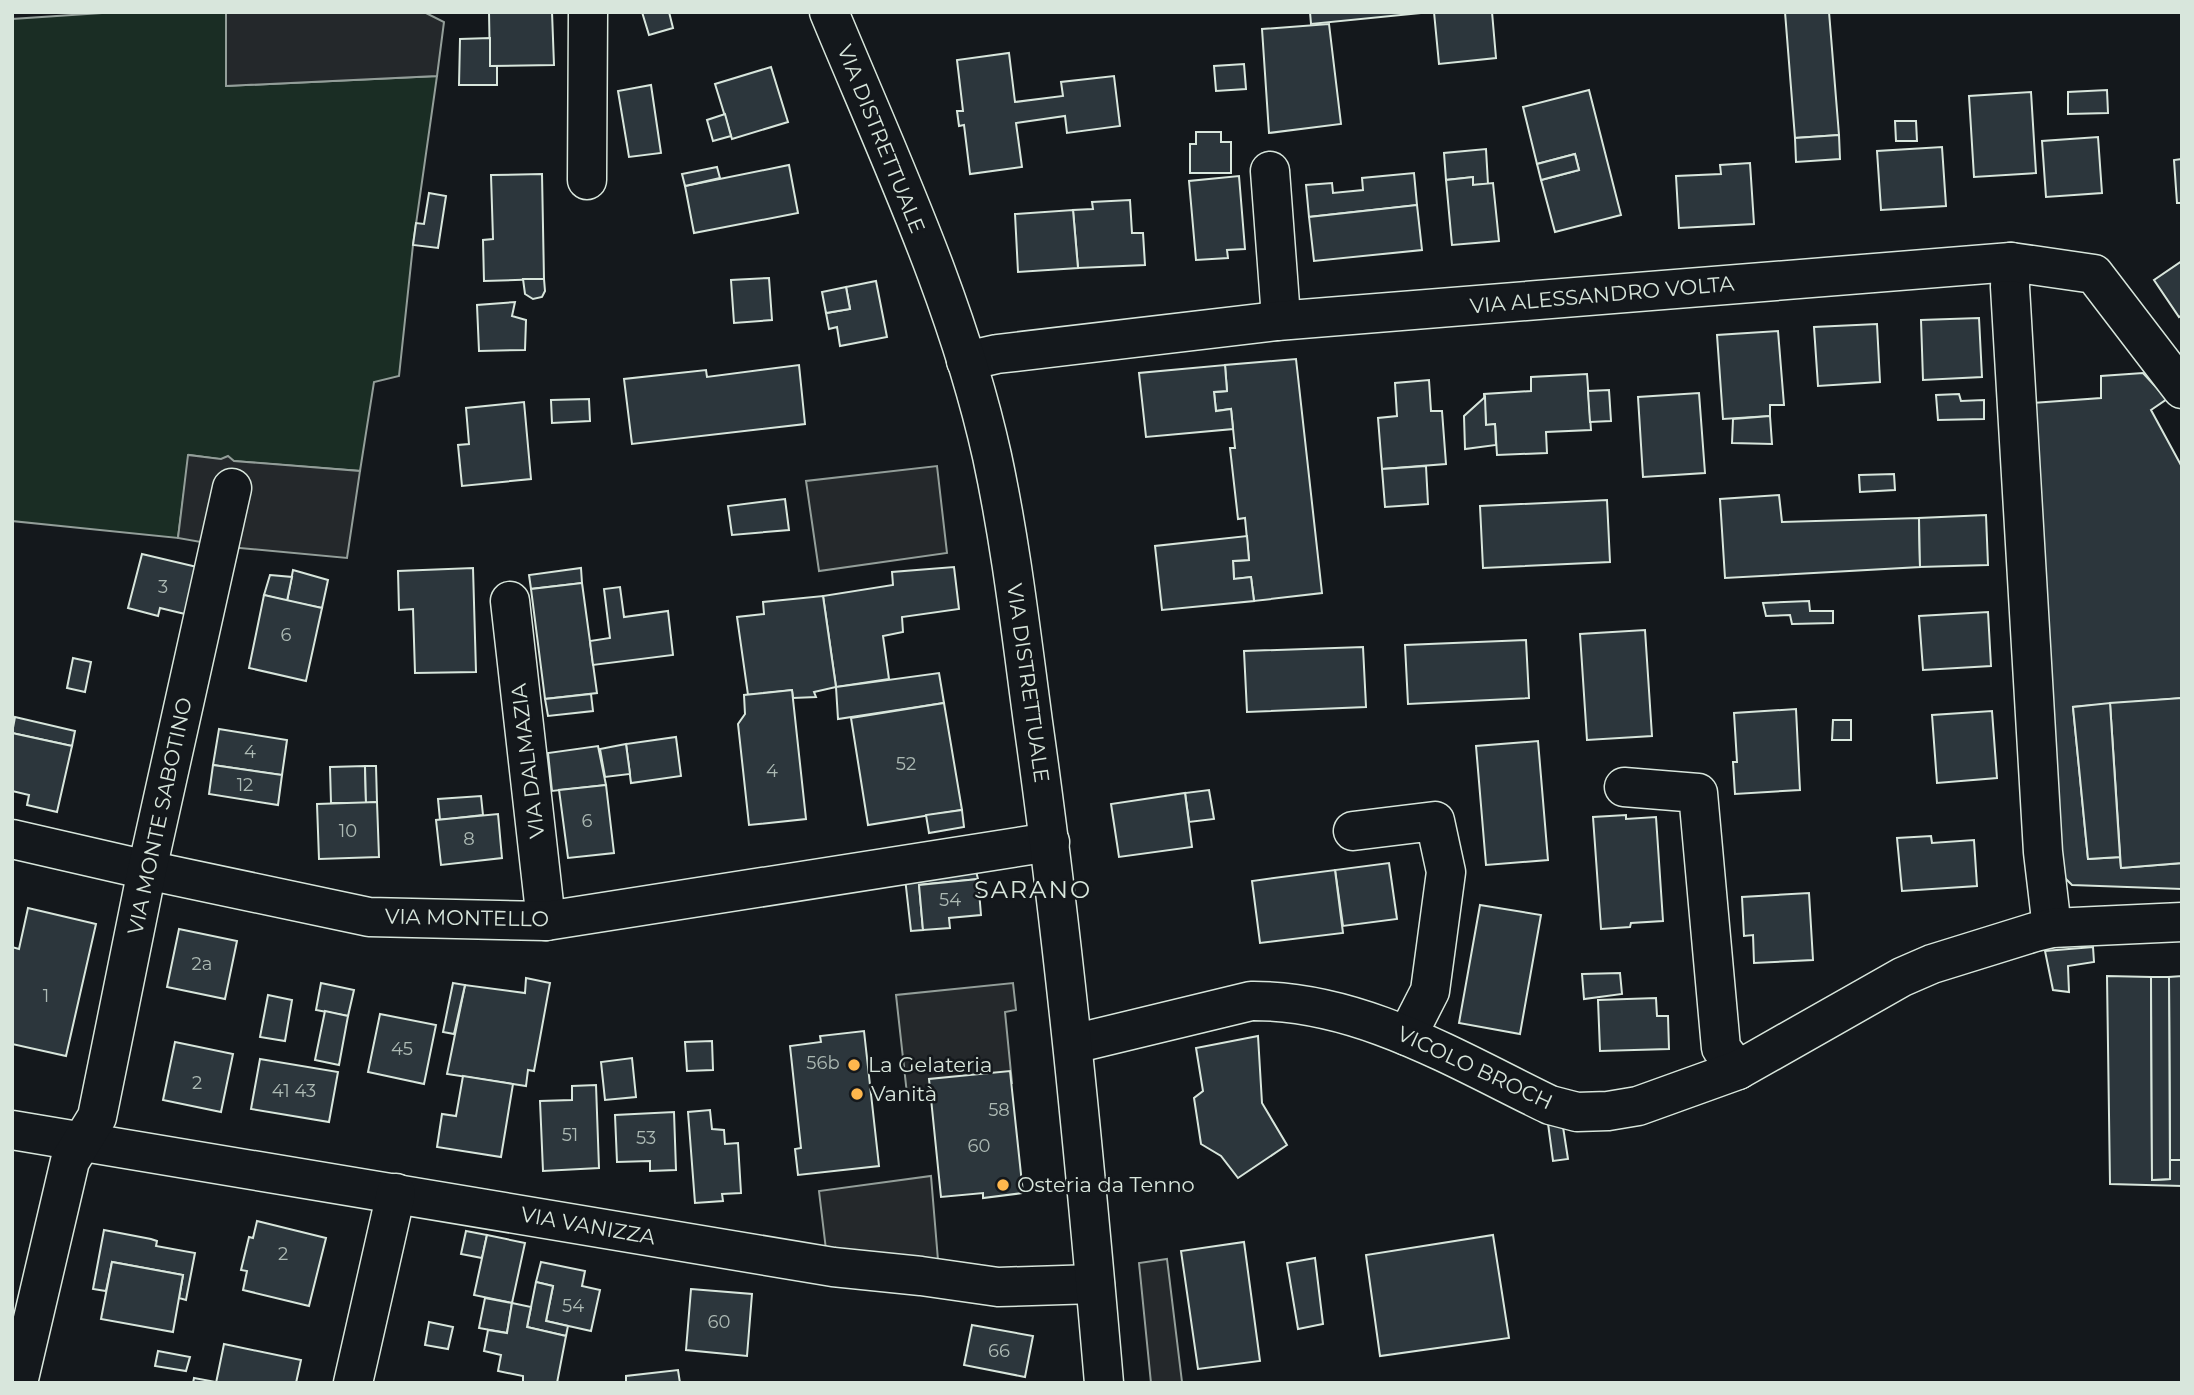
<svg xmlns="http://www.w3.org/2000/svg" width="2194" height="1395" viewBox="0 0 2194 1395" font-family="Montserrat,sans-serif">
<rect width="100%" height="100%" fill="#14181c"/>
<polygon fill="#1a2d24" stroke="#939e99" stroke-width="2" points="117,12 226,12 226,86 437,76 413,245 399,376 374,382 360,471 233,461 189,455 178,538 12,521 12,19"/>
<g fill="#24282b" stroke="#939e99" stroke-width="2">
<polygon points="226,12 424,12 444,22 437,76 226,86"/>
<polygon points="188,455 221,459 228,456 234,461 360,471 347,558 229,547 178,538"/>
<polygon points="937,466 947,553 819,571 806,481"/>
<polygon points="1013,983 1016,1010 1005,1012 1012,1083 907,1094 896,995"/>
<polygon points="931,1176 938,1260 827,1258 819,1191"/>
<polygon points="1167,1259 1182,1382 1151,1383 1139,1263"/>
</g>
<g fill="#2c363c" stroke="#d8e6dc" stroke-width="2">
<polygon points="489,12 552,12 554,65 490,66"/>
<polygon points="642,12 669,12 673,28 649,35"/>
<polygon points="1310,12 1431,12 1311,24"/>
<polygon points="1434,12 1492,12 1496,58 1439,64"/>
<polygon points="1785,12 1829,12 1839,135 1795,138"/>
<polygon points="1329,24 1341,124 1269,133 1262,29"/>
<polygon points="490,38 490,66 497,66 497,85 459,85 460,39"/>
<polygon points="1009,53 1015,102 1063,96 1061,82 1114,76 1120,126 1067,133 1065,116 1016,123 1022,167 970,174 964,125 959,126 957,111 963,111 957,60"/>
<polygon points="1244,64 1246,89 1216,91 1214,66"/>
<polygon points="771,67 788,122 732,139 715,84"/>
<polygon points="651,85 661,153 629,157 618,91"/>
<polygon points="1589,90 1621,215 1555,232 1541,180 1579,170 1575,154 1537,164 1523,107"/>
<polygon points="2107,90 2108,113 2068,114 2068,92"/>
<polygon points="2031,92 2036,173 1974,177 1969,96"/>
<polygon points="725,114 731,136 713,141 707,120"/>
<polygon points="1895,121 1916,121 1917,141 1896,141"/>
<polygon points="1196,132 1221,132 1221,142 1231,142 1231,173 1190,173 1190,144 1196,144"/>
<polygon points="1839,135 1840,159 1796,162 1795,138"/>
<polygon points="2098,137 2102,193 2046,197 2042,141"/>
<polygon points="1942,147 1946,206 1881,210 1877,151"/>
<polygon points="1486,149 1488,184 1473,185 1473,177 1446,180 1444,153"/>
<polygon points="1575,154 1579,170 1541,180 1537,164"/>
<polygon points="2182,159 2182,203 2177,203 2174,160"/>
<polygon points="1750,163 1754,224 1679,228 1676,176 1721,174 1720,165"/>
<polygon points="789,165 798,213 694,233 685,186"/>
<polygon points="717,167 720,178 685,186 682,174"/>
<polygon points="1414,173 1417,205 1309,217 1306,185 1332,183 1333,193 1363,190 1362,178"/>
<polygon points="542,174 544,279 484,281 483,240 493,239 491,175"/>
<polygon points="1239,176 1245,249 1227,250 1228,258 1196,260 1189,181"/>
<polygon points="1473,177 1473,185 1493,183 1499,241 1452,245 1446,180"/>
<polygon points="429,193 446,196 438,248 413,245 416,223 424,224"/>
<polygon points="1130,200 1132,233 1143,233 1145,265 1078,268 1073,210 1093,209 1092,202"/>
<polygon points="1417,205 1422,250 1314,261 1309,217"/>
<polygon points="1073,210 1078,268 1018,272 1015,214"/>
<polygon points="2182,261 2182,315 2179,317 2154,280"/>
<polygon points="769,278 772,320 734,323 731,280"/>
<polygon points="523,279 544,279 545,291 542,297 533,299 525,294"/>
<polygon points="876,281 887,337 840,346 837,327 829,329 826,313 850,309 846,287"/>
<polygon points="846,287 850,309 826,313 822,292"/>
<polygon points="515,302 512,316 526,320 525,350 479,351 477,305"/>
<polygon points="1979,318 1982,377 1923,380 1921,320"/>
<polygon points="1877,324 1880,382 1818,386 1814,327"/>
<polygon points="1778,331 1784,405 1770,405 1770,416 1723,419 1717,335"/>
<polygon points="1296,359 1322,593 1254,601 1251,577 1234,579 1233,561 1249,560 1245,518 1238,519 1230,448 1235,448 1231,409 1216,411 1214,392 1227,391 1225,365"/>
<polygon points="799,365 805,424 632,444 624,379 706,370 707,377"/>
<polygon points="1225,365 1227,391 1214,392 1216,411 1231,409 1233,429 1146,437 1139,373"/>
<polygon points="2143,373 2167,399 2151,410 2182,467 2182,698 2073,707 2088,859 2120,857 2121,868 2182,863 2182,889 2072,885 2061,874 2032,403 2101,398 2101,376"/>
<polygon points="1587,374 1591,430 1546,432 1547,453 1497,455 1495,424 1486,425 1484,394 1531,391 1531,377"/>
<polygon points="1429,380 1431,411 1442,411 1446,464 1382,469 1378,418 1397,416 1395,383"/>
<polygon points="1609,390 1611,421 1590,422 1588,391"/>
<polygon points="1699,393 1705,473 1643,477 1638,397"/>
<polygon points="1959,394 1961,401 1984,400 1984,419 1938,420 1936,395"/>
<polygon points="1485,397 1486,425 1495,424 1496,445 1465,449 1464,416"/>
<polygon points="589,399 590,421 552,423 551,400"/>
<polygon points="524,402 531,479 462,486 458,445 469,444 466,408"/>
<polygon points="1770,416 1772,444 1732,443 1733,419"/>
<polygon points="1426,466 1428,504 1385,507 1382,469"/>
<polygon points="1894,474 1895,490 1860,492 1859,475"/>
<polygon points="1779,495 1782,522 1919,518 1920,567 1725,578 1720,499"/>
<polygon points="785,499 789,530 732,535 728,506"/>
<polygon points="1607,500 1610,562 1483,568 1480,506"/>
<polygon points="1986,515 1988,565 1920,567 1919,518"/>
<polygon points="1247,536 1249,560 1233,561 1234,579 1251,577 1254,601 1162,610 1155,546"/>
<polygon points="142,554 197,567 185,614 160,608 158,616 128,608"/>
<polygon points="954,567 959,609 902,617 903,632 883,636 889,679 836,687 823,596 893,585 892,572"/>
<polygon points="473,568 476,672 415,673 413,609 399,610 398,571"/>
<polygon points="581,568 582,583 531,589 529,575"/>
<polygon points="293,570 328,580 322,608 287,601"/>
<polygon points="270,575 292,577 287,601 264,595"/>
<polygon points="582,583 597,693 545,699 531,589"/>
<polygon points="620,587 624,617 668,611 673,655 593,665 590,641 610,638 604,589"/>
<polygon points="264,595 322,608 306,681 249,668"/>
<polygon points="823,596 836,687 814,692 816,697 793,698 792,690 748,695 737,617 764,614 763,602"/>
<polygon points="1809,601 1810,611 1833,611 1833,623 1792,624 1790,615 1766,616 1763,603"/>
<polygon points="1988,612 1991,666 1923,670 1919,616"/>
<polygon points="1645,630 1652,736 1587,740 1580,634"/>
<polygon points="1526,640 1529,698 1408,704 1405,645"/>
<polygon points="1363,647 1366,707 1247,712 1244,651"/>
<polygon points="73,658 91,662 85,692 67,688"/>
<polygon points="939,673 944,703 838,719 836,687"/>
<polygon points="792,690 806,819 749,825 738,724 745,714 744,695"/>
<polygon points="591,694 593,711 548,716 545,699"/>
<polygon points="2182,698 2182,863 2121,868 2110,703"/>
<polygon points="944,703 962,810 868,825 851,718"/>
<polygon points="2110,703 2120,857 2088,859 2073,707"/>
<polygon points="1796,709 1800,790 1735,794 1733,762 1737,762 1734,713"/>
<polygon points="1992,711 1997,778 1937,783 1932,715"/>
<polygon points="15,717 75,731 72,746 12,733"/>
<polygon points="1833,720 1851,720 1851,740 1832,740"/>
<polygon points="219,729 287,740 282,775 213,765"/>
<polygon points="12,733 72,746 57,812 27,805 29,795 12,791"/>
<polygon points="676,737 681,776 631,783 626,744"/>
<polygon points="1538,741 1548,860 1486,865 1476,746"/>
<polygon points="626,744 630,774 605,777 600,749"/>
<polygon points="598,746 606,785 552,791 548,753"/>
<polygon points="213,765 282,775 278,805 209,794"/>
<polygon points="365,766 366,803 331,803 330,767"/>
<polygon points="365,766 376,766 377,802 366,803"/>
<polygon points="606,785 614,853 568,858 559,790"/>
<polygon points="1209,790 1214,819 1189,822 1185,793"/>
<polygon points="1185,793 1192,847 1119,857 1111,804"/>
<polygon points="481,796 483,815 440,820 438,799"/>
<polygon points="377,802 379,857 319,859 317,804"/>
<polygon points="962,810 964,827 929,833 926,815"/>
<polygon points="498,814 502,858 441,865 436,820"/>
<polygon points="1626,815 1626,819 1656,817 1663,921 1631,923 1630,927 1601,929 1593,817"/>
<polygon points="1931,836 1932,843 1974,840 1977,886 1902,891 1897,838"/>
<polygon points="1389,863 1397,919 1343,926 1335,870"/>
<polygon points="1335,870 1343,933 1260,943 1252,881"/>
<polygon points="976,871 978,879 919,885 923,930 911,931 905,878"/>
<polygon points="978,879 981,915 949,918 950,928 923,930 919,885"/>
<polygon points="1809,893 1813,960 1754,963 1753,935 1744,936 1742,897"/>
<polygon points="1480,905 1541,915 1520,1034 1459,1023"/>
<polygon points="28,908 96,924 66,1056 12,1044 12,947 19,949"/>
<polygon points="179,929 237,941 225,999 167,987"/>
<polygon points="2093,947 2094,962 2068,966 2069,992 2053,990 2045,951"/>
<polygon points="1620,973 1622,994 1584,999 1582,974"/>
<polygon points="2107,976 2151,977 2152,1180 2170,1179 2170,1160 2182,1160 2182,1186 2110,1184"/>
<polygon points="2182,976 2182,1160 2170,1160 2169,977"/>
<polygon points="2151,977 2169,977 2170,1179 2152,1180"/>
<polygon points="526,978 550,983 534,1071 528,1070 526,1086 447,1074 465,985 525,993"/>
<polygon points="321,983 354,990 348,1016 316,1010"/>
<polygon points="453,983 465,985 454,1034 443,1032"/>
<polygon points="268,995 292,1000 285,1041 260,1037"/>
<polygon points="1656,998 1657,1016 1668,1016 1669,1049 1600,1051 1598,1000"/>
<polygon points="325,1011 348,1016 339,1065 315,1060"/>
<polygon points="380,1014 436,1025 424,1084 368,1072"/>
<polygon points="864,1031 879,1166 798,1175 795,1149 801,1148 790,1046 821,1042 820,1036"/>
<polygon points="1258,1036 1262,1103 1287,1145 1238,1178 1221,1156 1201,1144 1194,1098 1203,1091 1196,1048"/>
<polygon points="712,1041 713,1070 687,1071 685,1042"/>
<polygon points="175,1042 233,1054 221,1112 163,1100"/>
<polygon points="632,1058 636,1097 605,1100 601,1062"/>
<polygon points="260,1059 338,1072 329,1122 251,1109"/>
<polygon points="1010,1071 1023,1193 983,1198 983,1193 941,1197 929,1079"/>
<polygon points="463,1076 513,1084 501,1157 437,1147 442,1114 456,1116"/>
<polygon points="596,1085 599,1168 543,1171 540,1101 572,1100 572,1086"/>
<polygon points="710,1110 712,1129 724,1130 725,1144 738,1143 741,1193 722,1194 723,1201 695,1203 688,1112"/>
<polygon points="674,1112 676,1170 650,1171 650,1161 617,1162 615,1115"/>
<polygon points="1561,1114 1568,1159 1553,1161 1547,1116"/>
<polygon points="257,1221 326,1238 309,1306 243,1290 247,1271 241,1270 249,1237 253,1238"/>
<polygon points="104,1230 151,1239 157,1241 156,1246 195,1253 186,1300 179,1298 183,1275 112,1262 106,1291 93,1289"/>
<polygon points="466,1231 487,1235 482,1258 461,1254"/>
<polygon points="487,1235 525,1243 512,1303 474,1295"/>
<polygon points="1493,1235 1509,1338 1380,1356 1366,1255"/>
<polygon points="1244,1242 1260,1361 1198,1369 1181,1251"/>
<polygon points="1315,1258 1323,1324 1298,1329 1287,1263"/>
<polygon points="112,1262 183,1275 173,1332 101,1319"/>
<polygon points="541,1262 585,1271 582,1286 600,1290 591,1331 546,1321 553,1286 536,1282"/>
<polygon points="536,1282 553,1286 546,1321 568,1326 566,1336 527,1327"/>
<polygon points="691,1289 752,1294 747,1356 686,1350"/>
<polygon points="485,1298 512,1303 507,1333 479,1328"/>
<polygon points="512,1303 531,1307 527,1327 566,1336 557,1383 523,1383 523,1376 498,1371 501,1355 484,1351 488,1330 507,1333"/>
<polygon points="429,1322 453,1327 448,1349 425,1345"/>
<polygon points="972,1325 1033,1336 1025,1377 964,1365"/>
<polygon points="224,1344 301,1360 296,1383 216,1383"/>
<polygon points="158,1351 190,1357 186,1371 155,1366"/>
<polygon points="678,1370 680,1383 626,1383 626,1376"/>
<polygon points="194,1378 216,1382 216,1383 193,1383"/>
</g>
<g fill="none" stroke-linecap="round" stroke-linejoin="round">
<defs>
<g id="minor">
<polyline points="1270,171 1280,304 1277,321"/>
<polyline points="587,180 588,12"/>
<polyline points="2011,262 2010,287 2043,852 2052,928"/>
<polyline points="966,361 997,354 1277,321 2011,262 2094,274 2182,389"/>
<polyline points="510,601 546,921"/>
<polyline points="1624,787 1698,793 1721,1048 1738,1070"/>
<polyline points="1353,831 1435,821 1446,872 1430,991 1407,1036"/>
<polyline points="12,839 147,870 369,917 546,921 1050,842"/>
<path d="M1073 1044 1251 1001C1359 1000 1455 1059 1550 1105L1577 1112 1608 1111 1638 1106 1738 1070 1902 977 1932 964 2035 932 2052 928 2182 922"/>
<polyline points="12,1130 833,1267 921,1276 998,1287 1095,1284"/>
<polyline points="18,1383 70,1161 97,1117 147,870 232,488"/>
<polyline points="353,1383 396,1193"/>
</g>
<path id="major" d="M829 12C889 157 958 302 992 456 1011 544 1021 633 1033 722 1064 942 1085 1162 1104 1383"/>
</defs>
<use href="#minor" stroke="#d8e6dc" stroke-width="41"/>
<use href="#major" stroke="#d8e6dc" stroke-width="41"/>
<use href="#minor" stroke="#14181c" stroke-width="38"/>
<use href="#major" stroke="#14181c" stroke-width="38"/>
</g>
<g fill="#ffb74d" stroke="#14181c" stroke-width="2.5">
<circle cx="854" cy="1065" r="7"/>
<circle cx="857" cy="1094" r="7"/>
<circle cx="1003" cy="1185" r="7"/>
</g>
<g text-anchor="middle" stroke-width="5" stroke-linejoin="round" paint-order="stroke">
<g font-size="18" fill="#adbab4">
<text x="163" y="593">3</text>
<text x="286" y="641">6</text>
<text x="250" y="758">4</text>
<text x="906" y="770">52</text>
<text x="772" y="777">4</text>
<text x="245" y="791">12</text>
<text x="587" y="827">6</text>
<text x="348" y="837">10</text>
<text x="469" y="845">8</text>
<text x="950" y="906">54</text>
<text x="202" y="970">2a</text>
<text x="46" y="1002">1</text>
<text x="402" y="1055">45</text>
<text x="823" y="1069">56b</text>
<text x="197" y="1089">2</text>
<text x="294" y="1097">41 43</text>
<text x="999" y="1116">58</text>
<text x="570" y="1141">51</text>
<text x="646" y="1144">53</text>
<text x="979" y="1152">60</text>
<text x="283" y="1260">2</text>
<text x="573" y="1312">54</text>
<text x="719" y="1328">60</text>
<text x="999" y="1357">66</text>
</g>
<g font-size="21" fill="#d8e6dc" stroke="#14181c">
<text transform="translate(881 139) rotate(68)" y="7">VIA DISTRETTUALE</text>
<text transform="translate(1602 295) rotate(-5)" y="7">VIA ALESSANDRO VOLTA</text>
<text transform="translate(1028 683) rotate(82)" y="7">VIA DISTRETTUALE</text>
<text transform="translate(528 761) rotate(-97)" y="7">VIA DALMAZIA</text>
<text transform="translate(160 816) rotate(-78)" y="7">VIA MONTE SABOTINO</text>
<text transform="translate(467 918) rotate(1)" y="7">VIA MONTELLO</text>
<text transform="translate(1475 1068) rotate(25)" y="7">VICOLO BROCH</text>
<text transform="translate(588 1226) rotate(10)" y="7">VIA VANIZZA</text>
</g>
<g font-size="21" fill="#d8e6dc" stroke="#14181c" text-anchor="start">
<text x="868" y="1072">La Gelateria</text>
<text x="871" y="1101">Vanità</text>
<text x="1017" y="1192">Osteria da Tenno</text>
</g>
<g font-size="24" letter-spacing="2" fill="#d8e6dc" stroke="#14181c">
<text x="1033" y="898">SARANO</text>
</g>
</g>
<rect width="2194" height="1395" fill="none" stroke="#d8e6dc" stroke-width="28"/>
</svg>
